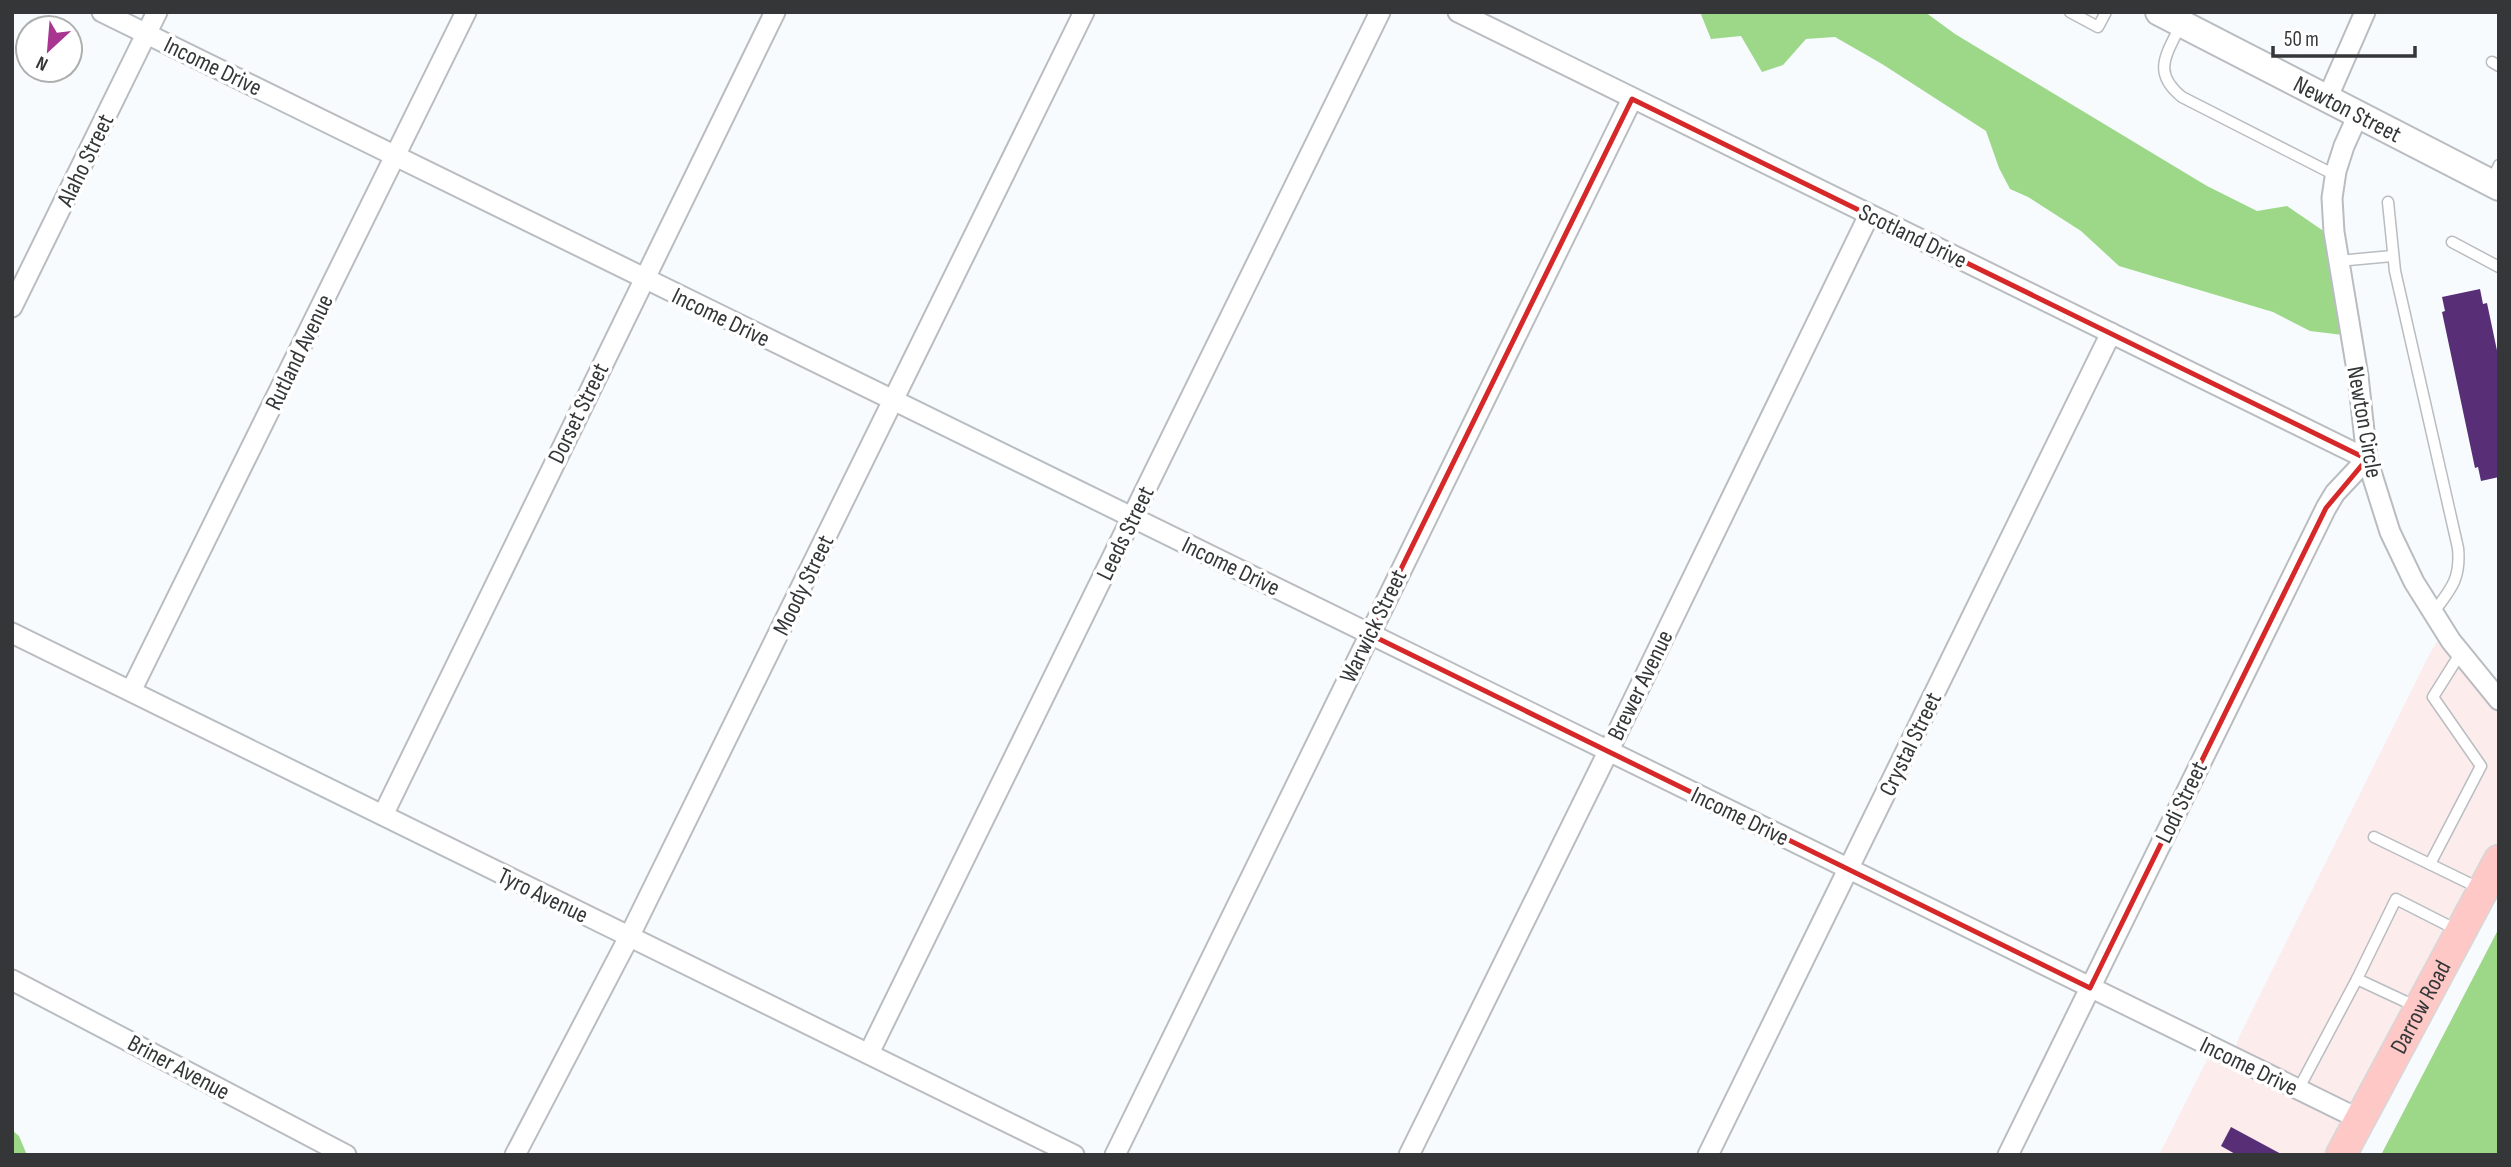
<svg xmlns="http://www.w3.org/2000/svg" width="2511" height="1167" viewBox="0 0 2511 1167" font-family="'Sofia Sans Condensed',sans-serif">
<rect width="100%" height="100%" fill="#f7fbfe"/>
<polygon fill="#fcecec" points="2444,630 2499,700 2499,859 2341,1155 2159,1155 2213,1048 2233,1058 2238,1039 2429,655"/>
<g fill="#9cd888">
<polygon points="1700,12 1925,12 1955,34 2207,186 2257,211 2287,206 2325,232 2343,335 2310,331 2273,312 2119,266 2081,231 2028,197 2010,189 1999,168 1986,131 1882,64 1835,37 1806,39 1783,65 1762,72 1741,36 1711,39"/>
<polygon points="2499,928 2499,1155 2381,1155"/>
<polygon points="12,1130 19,1136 27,1155 12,1155"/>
</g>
<g fill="#582e77">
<polygon points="2480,289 2483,304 2487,303 2499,360 2499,477 2481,481 2478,467 2475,468 2442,312 2445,311 2442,297"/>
<polygon points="2231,1127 2283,1155 2237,1155 2221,1146"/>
</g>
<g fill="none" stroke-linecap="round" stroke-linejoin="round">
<defs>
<g id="lane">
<polyline points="2070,12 2098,27 2106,12"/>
<path d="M2181 24C2167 54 2151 72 2182 97L2335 175"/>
<polyline points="2492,62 2499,66"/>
<polyline points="2491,183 2499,165"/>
<path d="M2388 202 2395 271 2458 548C2461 579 2451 589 2433 613"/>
<polyline points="2452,242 2499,267"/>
<polyline points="2338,261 2392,256"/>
<polyline points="2374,837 2479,888"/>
<polyline points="2430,864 2481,766 2433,697 2460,654"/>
<polyline points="2417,1007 2357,979 2396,899 2457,930"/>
<polyline points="2298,1090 2357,979"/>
</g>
<g id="street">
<polyline points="102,12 2359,1119"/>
<polyline points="1458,12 2367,459 2335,493 2326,508 2008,1155"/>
<polyline points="2327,99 2365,12"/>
<polyline points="2358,115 2344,146 2336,171 2332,198 2334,232 2358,376 2367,459 2390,532 2414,582 2451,641 2499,700"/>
<polyline points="12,307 157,12"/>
<polyline points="12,633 1074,1155"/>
<polyline points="131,691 466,12"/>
<polyline points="383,815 775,12"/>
<polyline points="12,980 346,1155"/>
<polyline points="869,1053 1380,12"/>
<polyline points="515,1155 629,937 1084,12"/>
<polyline points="1115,1155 1632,99"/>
<polyline points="1409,1155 1608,752 1869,215"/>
<polyline points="1708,1155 2111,333"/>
</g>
<g id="secondary">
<path id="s1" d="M2159 12 2499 187"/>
</g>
<g id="primary">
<path id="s2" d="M2341 1155 2499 860"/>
</g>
</defs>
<use href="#lane" stroke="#b9bdc1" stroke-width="13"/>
<use href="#street" stroke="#b9bdc1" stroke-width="23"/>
<use href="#secondary" stroke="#b9bdc1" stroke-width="30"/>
<use href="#primary" stroke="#d6d7d7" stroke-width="33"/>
<use href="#lane" stroke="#fff" stroke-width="10"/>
<use href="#street" stroke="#fff" stroke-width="19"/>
<use href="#secondary" stroke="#fff" stroke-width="26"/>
<use href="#primary" stroke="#fec8c7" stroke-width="30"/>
</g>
<path fill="none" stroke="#d62828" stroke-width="5" stroke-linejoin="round" d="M1632 99 2367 459 2326 508 2090 988 1369 634Z"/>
<g text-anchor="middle" stroke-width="7" stroke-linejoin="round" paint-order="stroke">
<g font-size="24" fill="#343637" stroke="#fff">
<text transform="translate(213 66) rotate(26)" y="8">Income Drive</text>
<text dy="8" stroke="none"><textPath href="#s1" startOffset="212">Newton Street</textPath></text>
<text transform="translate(85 160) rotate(-64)" y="8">Alaho Street</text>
<text transform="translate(1913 236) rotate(26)" y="8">Scotland Drive</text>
<text transform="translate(721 317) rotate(26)" y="8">Income Drive</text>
<text transform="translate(299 352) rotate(-64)" y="8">Rutland Avenue</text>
<text transform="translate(578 413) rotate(-64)" y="8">Dorset Street</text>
<text transform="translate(2365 422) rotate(80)" y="8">Newton Circle</text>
<text transform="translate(1125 533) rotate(-64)" y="8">Leeds Street</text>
<text transform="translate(1231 566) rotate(26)" y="8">Income Drive</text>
<text transform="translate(803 585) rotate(-64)" y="8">Moody Street</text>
<text transform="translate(1373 626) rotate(-64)" y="8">Warwick Street</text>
<text transform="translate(1640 685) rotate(-64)" y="8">Brewer Avenue</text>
<text transform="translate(1910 744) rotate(-64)" y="8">Crystal Street</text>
<text transform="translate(2181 802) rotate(-64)" y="8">Lodi Street</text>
<text transform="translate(1740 816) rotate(26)" y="8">Income Drive</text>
<text transform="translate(543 895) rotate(26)" y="8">Tyro Avenue</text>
<text dy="8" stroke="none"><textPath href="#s2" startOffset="168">Darrow Road</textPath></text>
<text transform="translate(2249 1066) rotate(26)" y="8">Income Drive</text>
<text transform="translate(179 1067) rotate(28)" y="8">Briner Avenue</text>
</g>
</g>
<rect width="2511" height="1167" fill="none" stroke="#343637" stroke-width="28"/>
<g transform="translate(49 49) rotate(206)"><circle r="33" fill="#ffffff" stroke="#aeafaf" stroke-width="2"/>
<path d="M0-5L12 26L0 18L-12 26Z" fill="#a83691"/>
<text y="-10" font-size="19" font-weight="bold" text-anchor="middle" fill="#343637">N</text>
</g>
<path d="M2273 46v10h142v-10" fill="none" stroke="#343637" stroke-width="3.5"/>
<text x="2284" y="46" font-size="21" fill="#343637" stroke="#ffffff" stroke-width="5" paint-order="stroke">50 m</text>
</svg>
